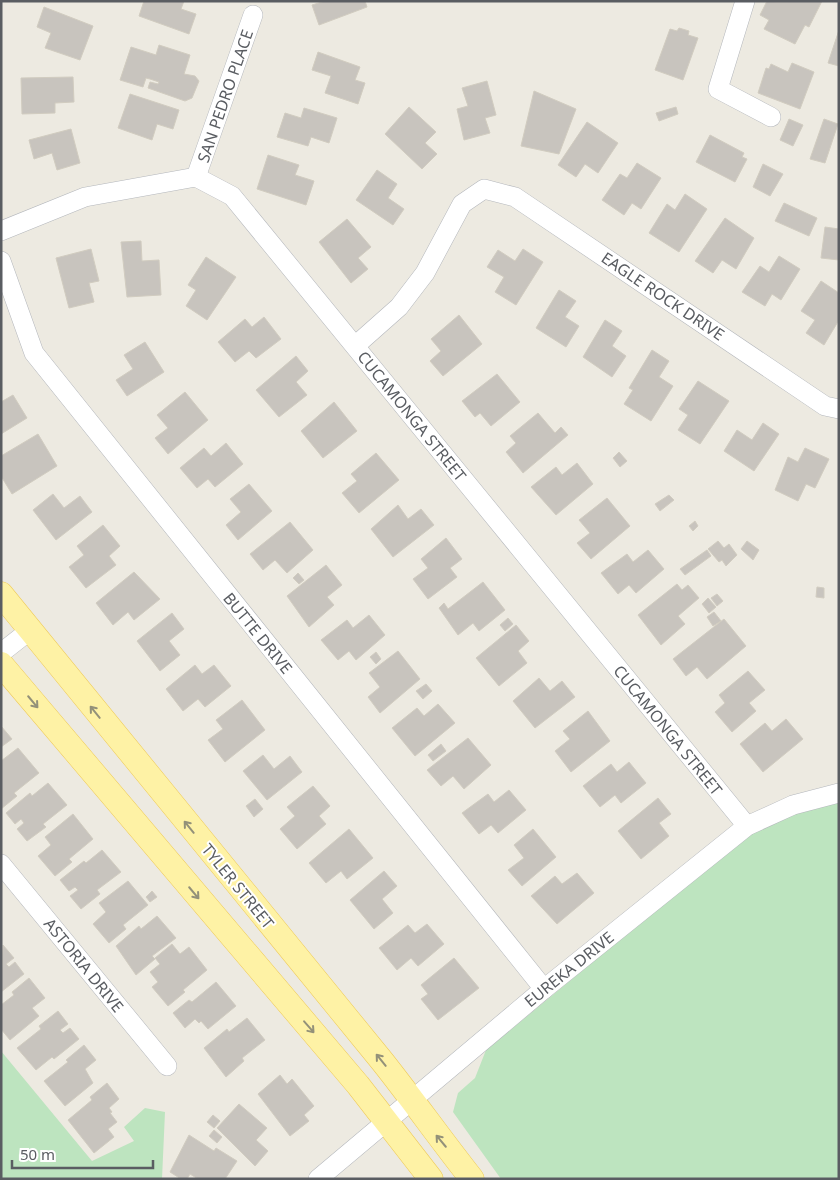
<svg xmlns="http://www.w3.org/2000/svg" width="840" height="1180" viewBox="0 0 840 1180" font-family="'Noto Sans',sans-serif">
<rect width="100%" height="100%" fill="#edeae1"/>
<g fill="#bde4bf">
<path d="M839 802V1179H501L453 1112 458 1093 475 1078 486 1050 738 842C767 825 805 805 839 802Z"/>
<polygon points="1,1051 92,1161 134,1141 124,1127 145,1108 165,1112 162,1179 1,1179"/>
</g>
<g fill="#c8c4be" stroke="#d1ccc0">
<polygon points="144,1 184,1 181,9 196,14 189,34 139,16"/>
<polygon points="325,1 365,1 367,7 319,25 312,5"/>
<polygon points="767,1 777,2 822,1 809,27 805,25 795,44 764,29 769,20 760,15"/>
<polygon points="44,7 93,26 80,60 45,48 51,33 37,27"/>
<polygon points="679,28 689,31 688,35 698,38 683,80 655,70 670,29 677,31"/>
<polygon points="839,30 839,66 828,63"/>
<polygon points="159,45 190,55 184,74 195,76 199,81 192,98 185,101 148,88 150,82 158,84 159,82 150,79 146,78 143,87 120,80 131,47 156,55"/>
<polygon points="318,52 360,67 355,80 365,83 358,104 325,93 331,76 312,70"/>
<polygon points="792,63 814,72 800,109 758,93 766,68 769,69 771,64 788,72"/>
<polygon points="73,77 74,102 55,103 55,113 22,114 21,78"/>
<polygon points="487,81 496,115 485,118 490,133 464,140 457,109 468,106 462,88"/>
<polygon points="534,91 576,109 559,154 521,146"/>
<polygon points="130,94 179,110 173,129 157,124 152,140 118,128"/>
<polygon points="409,107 436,132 425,143 437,154 422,169 385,134"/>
<polygon points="676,107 678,114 659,121 656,113"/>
<polygon points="304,108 337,118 329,143 311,137 308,146 277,137 285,113 301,118"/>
<polygon points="789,119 803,125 793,146 780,140"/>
<polygon points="824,119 838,124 825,163 810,159"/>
<polygon points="587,122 618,143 598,173 585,164 576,177 558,165"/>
<polygon points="71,129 80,163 57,170 52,153 34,159 29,140"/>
<polygon points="710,135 744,153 742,157 747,159 735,182 696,162"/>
<polygon points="268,155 299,165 295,175 314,181 306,205 257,189"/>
<polygon points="637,163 661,178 641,209 632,203 624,215 602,200 620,174 627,178"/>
<polygon points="763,164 783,174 770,196 753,187"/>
<polygon points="377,170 397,184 388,198 404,209 393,225 356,200"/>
<polygon points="685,194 707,209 679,252 649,233 667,204 675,210"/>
<polygon points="784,203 817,218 809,236 775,221"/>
<polygon points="725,218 754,238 736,269 722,260 713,273 695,261"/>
<polygon points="347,219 371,247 358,258 368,269 351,283 319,242"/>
<polygon points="825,227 839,229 839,260 821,258"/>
<polygon points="141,241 142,261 159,260 161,295 127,297 121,242"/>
<polygon points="91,249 99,281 89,283 94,302 69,308 56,258"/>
<polygon points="523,249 543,262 516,305 495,292 504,277 487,267 498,250 515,261"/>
<polygon points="779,256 800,269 781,300 772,294 765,306 742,292 760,266 769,272"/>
<polygon points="206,257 236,277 207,320 186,306 196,290 188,285"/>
<polygon points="821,281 839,293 839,320 824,345 806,333 815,320 801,311"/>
<polygon points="559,290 576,301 565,317 579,326 566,347 536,328"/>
<polygon points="459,315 482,344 443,376 430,361 441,351 431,339"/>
<polygon points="264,317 281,339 256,358 249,351 235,362 218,342 245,319 252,327"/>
<polygon points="605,320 622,331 612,346 626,356 612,377 583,357"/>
<polygon points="145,342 164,372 127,396 116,380 133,369 124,355"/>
<polygon points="652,350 669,361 659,377 673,386 651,421 624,404 633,390 629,388"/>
<polygon points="296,356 308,371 296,382 307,395 279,417 256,390"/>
<polygon points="497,374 520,402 491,426 480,413 475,417 462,401"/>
<polygon points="698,381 729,401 700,444 678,430 688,415 679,409"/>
<polygon points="185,392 208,420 168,454 155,438 168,428 157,415"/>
<polygon points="13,395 27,418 1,434 1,402"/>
<polygon points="334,402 357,431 323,458 301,431"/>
<polygon points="538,413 555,433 561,427 568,435 523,473 506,452 516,443 510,436"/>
<polygon points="763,423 779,434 754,471 724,451 737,430 752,440"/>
<polygon points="38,434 57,466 12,494 1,476 1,456"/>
<polygon points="226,443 243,464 215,487 208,479 197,488 180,468 204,448 211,456"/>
<polygon points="805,448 829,459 815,488 806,484 798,501 775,490 788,457 798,462"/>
<polygon points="619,452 627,461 620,467 613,458"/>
<polygon points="376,453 399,480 359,513 342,493 357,481 351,474"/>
<polygon points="577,463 593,484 556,515 531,487 556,467 562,475"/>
<polygon points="249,484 272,511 238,540 226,525 241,512 230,499"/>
<polygon points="53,494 64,508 80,496 92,512 56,540 33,510"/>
<polygon points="669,495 674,500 660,511 655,504"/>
<polygon points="607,498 630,526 591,559 577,543 590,533 579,520"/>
<polygon points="398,505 408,519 421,509 434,525 393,557 371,529"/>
<polygon points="695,521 698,526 693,531 689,526"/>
<polygon points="290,522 313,550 287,573 275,560 263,570 250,554"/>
<polygon points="103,525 120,546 109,556 116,565 86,588 69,567 84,555 77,546"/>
<polygon points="446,538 462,559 450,568 457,577 428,599 413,579 428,568 421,559"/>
<polygon points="718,541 724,548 729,544 737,555 726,566 722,560 719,562 708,549"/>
<polygon points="747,541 759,550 753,560 741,549"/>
<polygon points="648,550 664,569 636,593 629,585 618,594 601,573 627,554 633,562"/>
<polygon points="707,550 711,556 685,575 680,569"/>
<polygon points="326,565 342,585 327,597 334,605 309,627 287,596"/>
<polygon points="134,572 160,599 134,620 128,612 113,625 96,603"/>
<polygon points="298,573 304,580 299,584 293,578"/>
<polygon points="483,582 505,610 479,631 473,623 458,635 439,608 444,603 448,609"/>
<polygon points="677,584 682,590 688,585 699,598 678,616 685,624 661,645 638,615"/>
<polygon points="817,587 824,588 824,598 816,597"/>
<polygon points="717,594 723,601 717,606 711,598"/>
<polygon points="708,598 716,607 709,613 702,604"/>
<polygon points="714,612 721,621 713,626 707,617"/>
<polygon points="172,613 184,629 169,641 180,655 160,671 137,641"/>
<polygon points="369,615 385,635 356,660 349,651 338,660 321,640 347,620 353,628"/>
<polygon points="508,618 513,624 505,631 500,625"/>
<polygon points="724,619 746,646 707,679 697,667 686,676 673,659"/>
<polygon points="516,625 529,641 518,651 527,663 499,686 476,658"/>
<polygon points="398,651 420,679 380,713 368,697 380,687 369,673"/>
<polygon points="376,652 381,659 376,664 370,657"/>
<polygon points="195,665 202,674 214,665 231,686 205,707 198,699 183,711 166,689"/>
<polygon points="748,671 765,690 749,703 756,711 732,732 715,712 725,703 719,695"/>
<polygon points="539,678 550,691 562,681 575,697 535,728 513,701"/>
<polygon points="426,684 432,691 423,699 416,691"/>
<polygon points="242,700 265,730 225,762 208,740 223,729 216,720"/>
<polygon points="438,704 455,723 415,756 392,728 417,708 424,716"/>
<polygon points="588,711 610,741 571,772 555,751 570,739 563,731"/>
<polygon points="786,719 803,739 763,772 740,744 765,723 772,731"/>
<polygon points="1,726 12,739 1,747"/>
<polygon points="468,738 491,765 464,789 453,776 441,786 427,770"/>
<polygon points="441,744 446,751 433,761 428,755"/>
<polygon points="18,748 39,773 14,793 17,796 1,809 1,761"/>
<polygon points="263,755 274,769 290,756 302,772 267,800 243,771"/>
<polygon points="629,762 646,783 621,803 615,795 600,807 583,786 611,764 617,772"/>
<polygon points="48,783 67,805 43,824 46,827 27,841 17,829 24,823 21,819 15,824 6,813 30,793 32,796"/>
<polygon points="313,786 330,806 319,816 326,824 297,849 280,829 295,816 287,807"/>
<polygon points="509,790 526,810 498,833 491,825 479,834 462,813 488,794 494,802"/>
<polygon points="658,798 671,814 659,823 669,836 641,859 618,831"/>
<polygon points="255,799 263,809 254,817 246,806"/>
<polygon points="73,814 93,839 69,859 72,862 55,876 38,856 51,845 45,837"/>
<polygon points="349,829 373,858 347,879 341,871 326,883 309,863"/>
<polygon points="533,829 556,857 522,886 508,870 524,858 514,845"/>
<polygon points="102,850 121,872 97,890 100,894 81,909 70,896 78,890 75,887 69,891 60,880 84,861 86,863"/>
<polygon points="384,871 397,886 382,899 393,913 374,929 350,900"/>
<polygon points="577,873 594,893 557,924 531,896 555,876 562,884"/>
<polygon points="128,881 148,905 123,925 126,929 109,943 93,924 106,912 99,903"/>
<polygon points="152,891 157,897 150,902 146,897"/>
<polygon points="157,916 176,938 152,956 155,959 136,975 116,946 139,926 141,929"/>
<polygon points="427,924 444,944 418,966 411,958 397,970 379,948 408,925 415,933"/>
<polygon points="172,944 180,954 189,947 207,970 183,990 185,992 168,1006 152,987 158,982 150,972 160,964 155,958"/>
<polygon points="3,945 14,958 6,964 9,967 15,962 24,974 1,992"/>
<polygon points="454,958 479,988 438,1020 421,999 428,994 421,985"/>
<polygon points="29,978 45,998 32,1008 39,1016 10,1040 1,1029 1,1005 14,995 12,992"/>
<polygon points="216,982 236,1006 208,1029 201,1021 199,1023 195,1019 185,1028 173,1013 189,1000 192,1002"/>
<polygon points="58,1011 68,1024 60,1030 63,1033 70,1028 79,1039 54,1059 52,1057 36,1070 17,1048 41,1029 39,1026"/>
<polygon points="247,1018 265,1040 242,1058 244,1061 226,1077 204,1048 227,1029 229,1032"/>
<polygon points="84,1045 96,1060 85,1069 93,1083 65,1106 44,1081 68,1062 66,1060"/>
<polygon points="280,1075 287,1084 292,1079 314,1106 304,1115 309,1121 290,1136 258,1094"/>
<polygon points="107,1083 119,1099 109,1108 112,1112 110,1113 117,1122 108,1129 114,1137 94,1153 68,1120 92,1100 90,1097"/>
<polygon points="239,1104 267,1128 256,1140 268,1151 255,1166 217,1128"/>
<polygon points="213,1115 220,1121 214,1128 207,1122"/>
<polygon points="214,1130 222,1137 217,1143 209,1136"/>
<polygon points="189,1135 214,1151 216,1148 237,1161 225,1179 198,1179 190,1174 187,1179 181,1179 170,1172"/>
</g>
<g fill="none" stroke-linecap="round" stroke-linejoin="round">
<defs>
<g id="minor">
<polyline points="745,1 718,89 771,117"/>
<polyline points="196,177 253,15"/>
<polyline points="1,231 85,197 196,177 232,196 747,826"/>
<polyline points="1,261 34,353 544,989"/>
<polyline points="355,346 399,307 425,273 462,204 484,189 515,197 825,406 839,409"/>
<polyline points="1,653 29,631"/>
<polyline points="1,864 167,1066"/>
<polyline points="318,1179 544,989 747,826 793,805 839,793"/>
</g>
<g id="major">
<path d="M1 594 382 1061C413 1100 441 1140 472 1179"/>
<polyline points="1,664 358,1085 431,1179"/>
</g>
</defs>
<use href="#minor" stroke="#b4b7bc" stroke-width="20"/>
<use href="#major" stroke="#efca57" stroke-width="25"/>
<use href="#minor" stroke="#fff" stroke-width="19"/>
<use href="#major" stroke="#fef2a5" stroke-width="24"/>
</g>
<defs><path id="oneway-shaft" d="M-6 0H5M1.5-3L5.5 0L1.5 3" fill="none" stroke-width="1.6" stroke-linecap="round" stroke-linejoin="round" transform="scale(1.25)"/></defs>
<g stroke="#939179">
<use href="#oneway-shaft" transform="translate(33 702) rotate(50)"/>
<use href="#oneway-shaft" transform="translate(95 712) rotate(-129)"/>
<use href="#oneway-shaft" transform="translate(189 827) rotate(-129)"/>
<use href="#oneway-shaft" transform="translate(194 893) rotate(50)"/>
<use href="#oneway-shaft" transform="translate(309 1027) rotate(49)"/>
<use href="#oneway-shaft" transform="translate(381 1060) rotate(-129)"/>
<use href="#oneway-shaft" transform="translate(441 1141) rotate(-130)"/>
</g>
<g text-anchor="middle" stroke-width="4" stroke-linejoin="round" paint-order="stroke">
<g font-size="16" fill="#5a5d62" stroke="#fff">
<text transform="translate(225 96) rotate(-71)" y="6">SAN PEDRO PLACE</text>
<text transform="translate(663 296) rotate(34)" y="6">EAGLE ROCK DRIVE</text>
<text transform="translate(412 416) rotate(51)" y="6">CUCAMONGA STREET</text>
<text transform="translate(258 633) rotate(51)" y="6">BUTTE DRIVE</text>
<text transform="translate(668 730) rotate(51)" y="6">CUCAMONGA STREET</text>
<text transform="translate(238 886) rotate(51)" y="6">TYLER STREET</text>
<text transform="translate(84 965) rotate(51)" y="6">ASTORIA DRIVE</text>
<text transform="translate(569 969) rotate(-39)" y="6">EUREKA DRIVE</text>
</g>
</g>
<rect width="840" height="1180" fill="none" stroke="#5a5d62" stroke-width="5"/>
<path d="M12 1160v8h141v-8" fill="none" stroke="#5a5d62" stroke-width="2.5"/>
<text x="20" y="1160" font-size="15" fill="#5a5d62" stroke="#ffffff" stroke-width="4" paint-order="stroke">50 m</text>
</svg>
